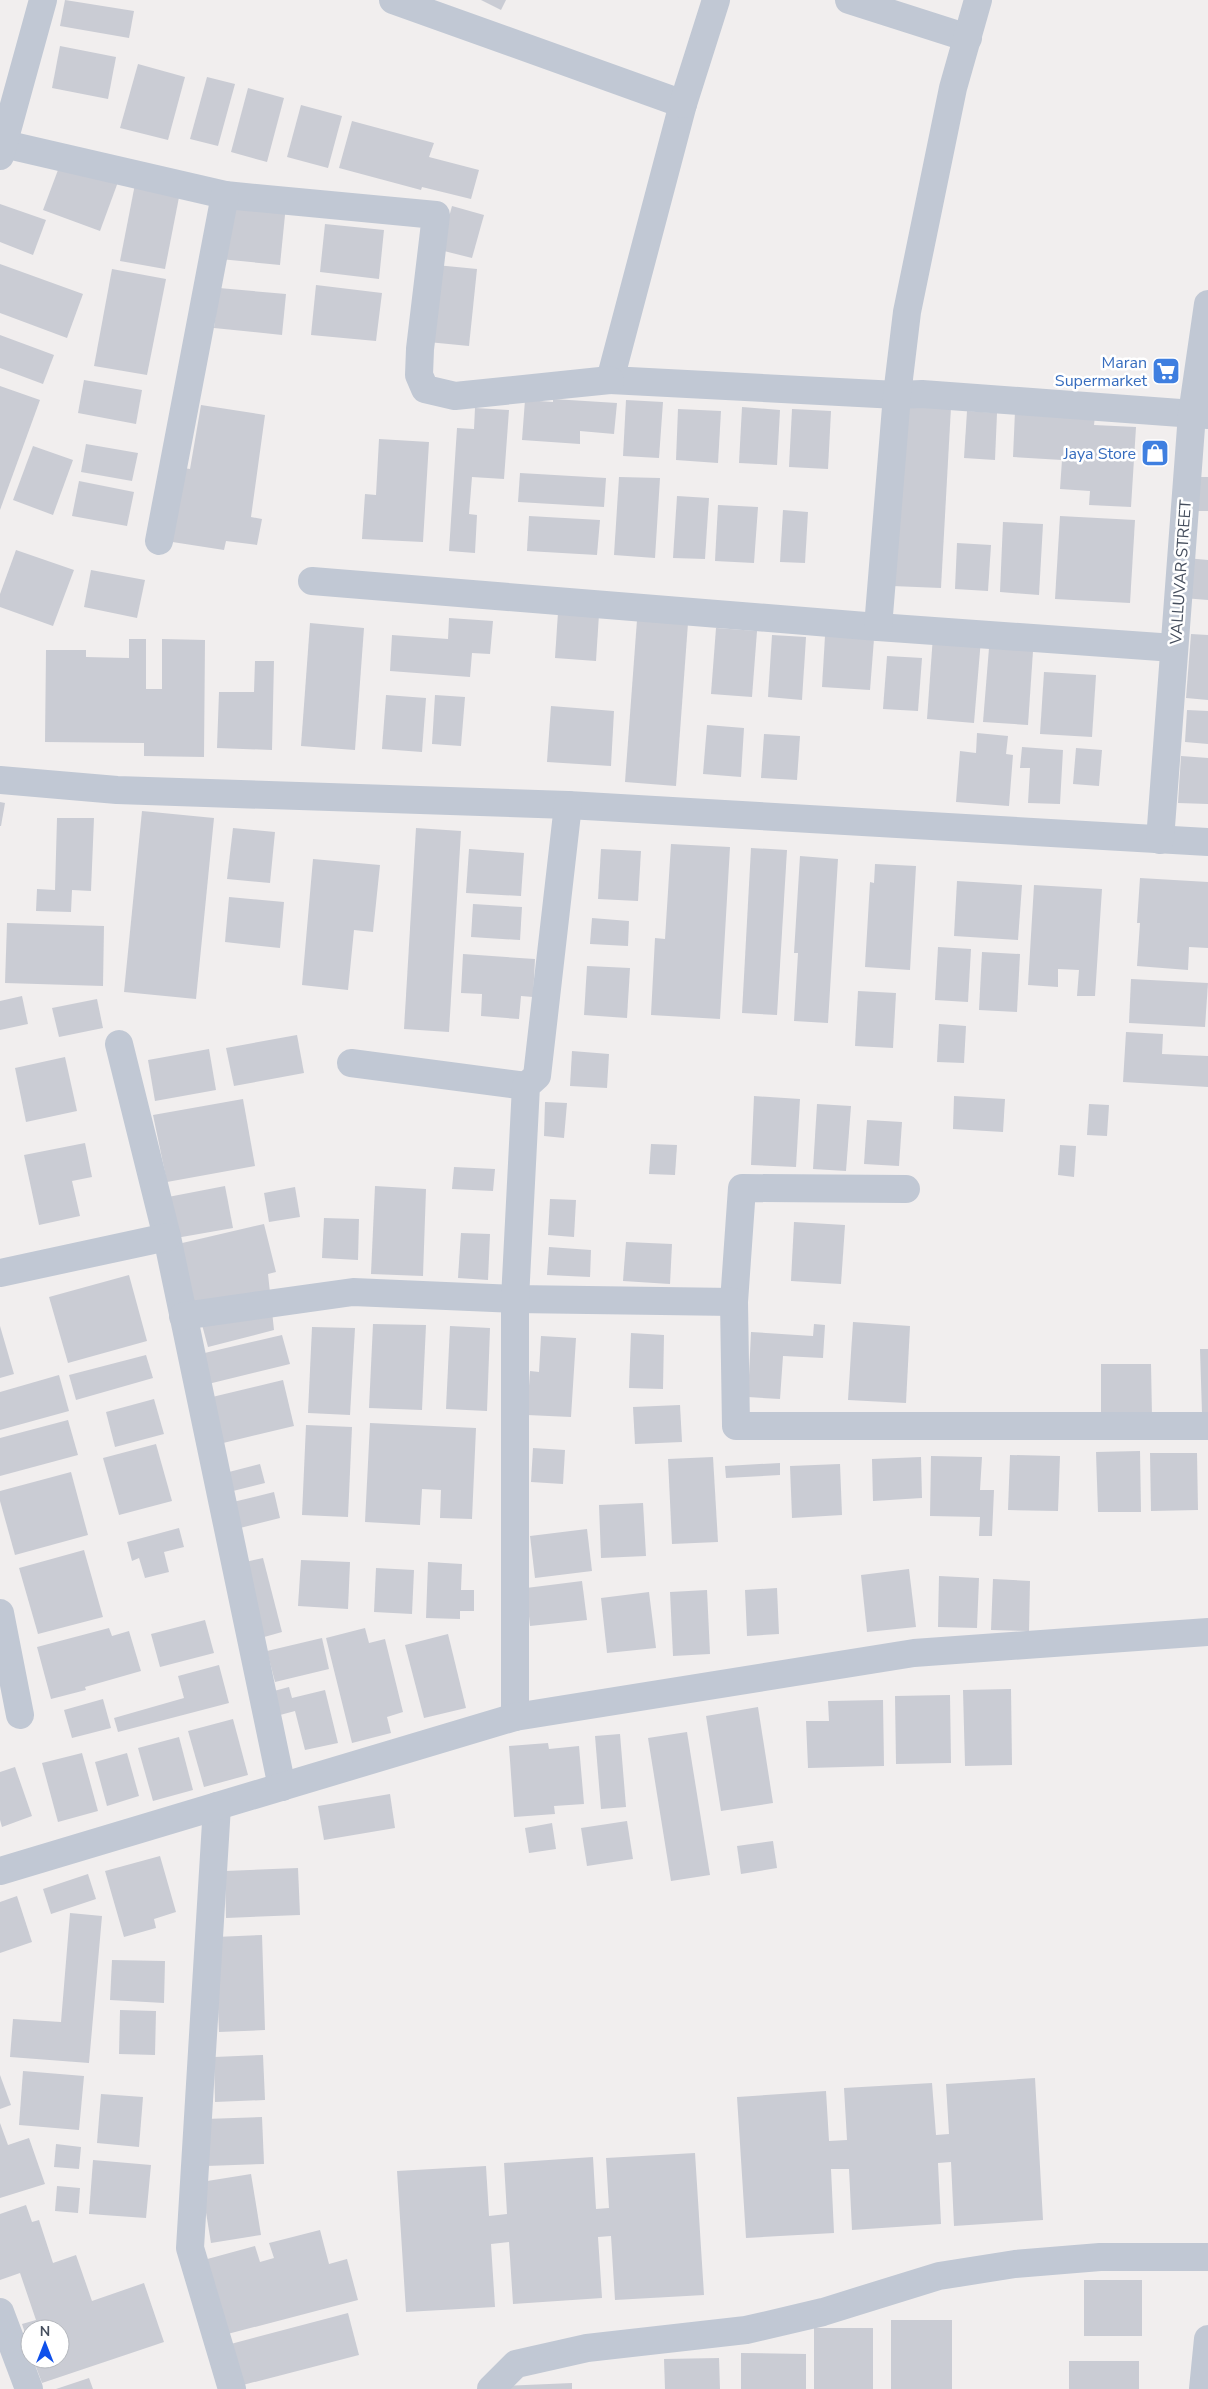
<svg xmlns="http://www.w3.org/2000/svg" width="1208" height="2389" viewBox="0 0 1208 2389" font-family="'Nunito Sans',sans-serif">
<rect width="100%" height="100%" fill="#f1eeee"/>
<g fill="#caccd4">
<polygon points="65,0 134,11 129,38 60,26"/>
<polygon points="481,0 506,0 501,10"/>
<polygon points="60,46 116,57 108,99 52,88"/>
<polygon points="138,64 185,77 168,140 120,128"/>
<polygon points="207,77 235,84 218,146 190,139"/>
<polygon points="248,88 284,98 267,162 231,152"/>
<polygon points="301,105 342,116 328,168 287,157"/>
<polygon points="352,121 434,143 429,157 479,170 471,199 422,187 421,190 339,168"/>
<polygon points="61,162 118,182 100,231 43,210"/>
<polygon points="136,179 181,187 165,269 120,261"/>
<polygon points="226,199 286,205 280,265 220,259"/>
<polygon points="0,204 46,220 33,255 0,242"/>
<polygon points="452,206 484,215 472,258 440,250"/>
<polygon points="325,224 384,230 379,279 320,272"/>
<polygon points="0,264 83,294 67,338 0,313"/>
<polygon points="436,265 477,269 469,346 428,342"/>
<polygon points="112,269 166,279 147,375 94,366"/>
<polygon points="316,285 382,293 376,341 311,335"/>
<polygon points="219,288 286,294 282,335 214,328"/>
<polygon points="0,335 54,355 43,384 0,368"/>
<polygon points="84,380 142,390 136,424 78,413"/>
<polygon points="0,386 40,400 0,510"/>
<polygon points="553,399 617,403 614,434 580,431 580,444 522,440 525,400 553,402"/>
<polygon points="626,400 663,402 659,458 623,456"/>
<polygon points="902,404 951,407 941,588 892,586"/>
<polygon points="201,405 265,415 251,517 262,519 257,545 226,541 224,550 166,541 178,467 190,469"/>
<polygon points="742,407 780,410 777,465 739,463"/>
<polygon points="475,408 509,410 504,479 472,477 469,514 477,515 475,553 449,551 457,428 474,429"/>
<polygon points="678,409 721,411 718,463 676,460"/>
<polygon points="792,409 831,411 828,469 789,467"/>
<polygon points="967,411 997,413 995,460 964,458"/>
<polygon points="1015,411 1095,416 1094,425 1136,427 1131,507 1089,505 1090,491 1060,489 1062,460 1013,457"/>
<polygon points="379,439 429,442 423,542 362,539 365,494 376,495"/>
<polygon points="86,444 138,453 132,481 81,472"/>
<polygon points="33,446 73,460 53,515 13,500"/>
<polygon points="520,473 606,478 604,507 518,502"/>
<polygon points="619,477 660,478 655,558 614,555"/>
<polygon points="1198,477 1208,477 1208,511 1195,511"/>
<polygon points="79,481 134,492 127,526 72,516"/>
<polygon points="677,496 709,498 705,559 673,558"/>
<polygon points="718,505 758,507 754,563 715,561"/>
<polygon points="783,510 808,512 805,563 780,562"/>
<polygon points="529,516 600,520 597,555 527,551"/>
<polygon points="1060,516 1135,520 1130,603 1055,599"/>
<polygon points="1003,522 1043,524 1039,595 1000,592"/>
<polygon points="957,543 991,545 988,591 955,589"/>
<polygon points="16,550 74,570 53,626 0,607 0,594"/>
<polygon points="1186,558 1208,560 1208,600 1183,598"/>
<polygon points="91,570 145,580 137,618 84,607"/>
<polygon points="558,612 599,614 596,661 555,658"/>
<polygon points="449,618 493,621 490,654 472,653 470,677 390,671 392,635 448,639"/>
<polygon points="637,620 688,623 676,786 625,782"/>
<polygon points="310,623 364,628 355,750 301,746"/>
<polygon points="716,628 757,631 752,697 711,694"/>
<polygon points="1191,634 1208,635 1208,700 1186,698"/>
<polygon points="772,635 806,637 802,700 768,697"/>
<polygon points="825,636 874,639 870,690 822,687"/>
<polygon points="933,636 981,639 974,723 927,719"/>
<polygon points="129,639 146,639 146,689 162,689 162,639 205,640 204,757 144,756 144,743 45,742 46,650 86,650 86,657 129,658"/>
<polygon points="989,648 1033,651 1028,725 983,722"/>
<polygon points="887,656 922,658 918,711 883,709"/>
<polygon points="255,661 274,661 272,750 217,748 219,692 254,692"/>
<polygon points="1044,672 1096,675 1092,737 1040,734"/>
<polygon points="386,695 426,698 422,752 382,749"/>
<polygon points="435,695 465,697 461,746 432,744"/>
<polygon points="551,706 614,711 611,766 547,762"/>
<polygon points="1187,710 1208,711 1208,744 1185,742"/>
<polygon points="707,725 744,728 741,777 703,774"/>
<polygon points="977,733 1008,736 1006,754 1013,755 1009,806 956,802 960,751 976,753"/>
<polygon points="764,734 800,736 797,780 761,778"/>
<polygon points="1022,747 1063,750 1060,804 1028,803 1030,768 1020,768"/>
<polygon points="1076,748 1102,750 1099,786 1073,784"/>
<polygon points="1181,756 1208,758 1208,804 1178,803"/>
<polygon points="0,802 5,803 1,826 0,826"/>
<polygon points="142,811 214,818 196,999 124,992"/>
<polygon points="57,818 94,818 91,891 72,890 71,912 36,911 37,889 55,890"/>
<polygon points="233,828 275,832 270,883 227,879"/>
<polygon points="416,828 461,831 449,1032 404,1029"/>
<polygon points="671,844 730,847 720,1019 651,1015 655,938 665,939"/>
<polygon points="751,848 787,850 777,1015 742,1013"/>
<polygon points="469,849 524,853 521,896 466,893"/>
<polygon points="601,849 641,851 638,901 598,899"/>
<polygon points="800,856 838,859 828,1023 794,1021 798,953 794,953"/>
<polygon points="313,859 380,865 373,932 354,930 348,990 302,985"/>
<polygon points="875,864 916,866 910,970 865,967 870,882 874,883"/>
<polygon points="1140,878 1208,882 1208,948 1189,947 1188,970 1137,966 1140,923 1137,923"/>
<polygon points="957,881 1022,885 1018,940 954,936"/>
<polygon points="1034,885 1102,889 1095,996 1077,996 1079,970 1058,969 1058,987 1028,985"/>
<polygon points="229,897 284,902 280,948 225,942"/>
<polygon points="473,904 522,907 520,940 471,937"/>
<polygon points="592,918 629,921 628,946 590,944"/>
<polygon points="7,923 104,926 103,986 5,983"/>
<polygon points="938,947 971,949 968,1002 935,1000"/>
<polygon points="982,952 1020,954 1017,1012 979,1010"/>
<polygon points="463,954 535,959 533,997 521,996 519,1019 481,1016 482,994 461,993"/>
<polygon points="587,966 630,968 627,1018 584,1015"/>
<polygon points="1131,979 1208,983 1205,1027 1129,1023"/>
<polygon points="858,991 896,993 893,1048 855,1046"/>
<polygon points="22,996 28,1024 0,1030 0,1001"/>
<polygon points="97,999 103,1028 59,1037 52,1008"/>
<polygon points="939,1024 966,1026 964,1063 937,1062"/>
<polygon points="1126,1032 1163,1034 1162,1054 1208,1056 1208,1087 1123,1082"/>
<polygon points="297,1035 304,1073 234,1086 226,1048"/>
<polygon points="209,1049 216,1090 155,1101 148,1060"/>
<polygon points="572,1051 609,1054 607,1088 570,1086"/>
<polygon points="65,1057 77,1111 26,1122 15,1068"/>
<polygon points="754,1096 800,1099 796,1167 751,1165"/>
<polygon points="954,1096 1005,1099 1003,1132 953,1129"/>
<polygon points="243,1099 255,1166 167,1182 153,1115"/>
<polygon points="545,1102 567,1103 564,1138 544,1136"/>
<polygon points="817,1104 851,1106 846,1171 813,1169"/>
<polygon points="1089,1104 1109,1105 1107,1136 1087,1135"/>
<polygon points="867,1120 902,1122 899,1166 864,1164"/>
<polygon points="85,1143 92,1177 72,1181 80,1216 39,1225 24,1155"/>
<polygon points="651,1144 677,1145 675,1175 649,1174"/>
<polygon points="1060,1145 1076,1146 1074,1177 1058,1175"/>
<polygon points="454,1167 495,1169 493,1191 452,1189"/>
<polygon points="225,1186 233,1228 176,1238 168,1197"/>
<polygon points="375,1186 426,1189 423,1276 371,1274"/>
<polygon points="295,1187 300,1217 269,1222 264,1193"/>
<polygon points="550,1199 576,1200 574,1237 548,1235"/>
<polygon points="324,1218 359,1219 358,1260 322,1258"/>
<polygon points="794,1222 845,1225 841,1284 791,1281"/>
<polygon points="264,1224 276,1272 268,1274 274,1330 208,1347 201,1321 190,1294 178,1244"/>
<polygon points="461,1233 490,1234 488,1280 458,1278"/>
<polygon points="626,1242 672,1244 670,1284 623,1281"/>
<polygon points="549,1247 591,1250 590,1277 547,1275"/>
<polygon points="129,1275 147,1341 68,1363 49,1297"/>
<polygon points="853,1322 910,1326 906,1403 848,1400"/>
<polygon points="373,1324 426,1325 422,1410 369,1408"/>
<polygon points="814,1324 825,1325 823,1358 783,1356 780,1399 748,1397 751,1332 813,1336"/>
<polygon points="0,1326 14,1374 0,1378"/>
<polygon points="450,1326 490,1328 487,1411 446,1409"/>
<polygon points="312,1327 355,1328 350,1415 308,1413"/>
<polygon points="631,1333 664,1335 663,1389 629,1388"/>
<polygon points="282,1335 290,1364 204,1385 196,1355"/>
<polygon points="541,1336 576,1338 571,1417 527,1415 530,1371 539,1372"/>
<polygon points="1200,1349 1208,1349 1208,1414 1202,1414"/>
<polygon points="146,1355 153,1378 76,1400 69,1375"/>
<polygon points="1101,1364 1151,1364 1152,1417 1101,1418"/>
<polygon points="59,1375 69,1411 0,1430 0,1392"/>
<polygon points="283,1380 294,1426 219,1444 208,1398"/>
<polygon points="154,1399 164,1434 115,1447 106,1412"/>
<polygon points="680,1405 682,1442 635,1444 633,1407"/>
<polygon points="68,1420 78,1455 0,1476 0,1438"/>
<polygon points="370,1423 476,1428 472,1519 440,1518 441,1490 422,1489 420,1525 365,1522"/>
<polygon points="306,1425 352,1427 348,1517 302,1515"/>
<polygon points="156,1444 172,1501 119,1515 103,1458"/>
<polygon points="533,1448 565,1450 563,1484 531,1482"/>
<polygon points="1140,1451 1141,1512 1098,1512 1096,1452"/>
<polygon points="1150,1453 1197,1453 1198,1510 1151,1511"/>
<polygon points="1010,1455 1060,1456 1058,1511 1008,1510"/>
<polygon points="931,1456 982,1457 980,1490 994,1490 992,1536 979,1536 980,1517 930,1516"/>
<polygon points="713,1457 718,1542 672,1544 668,1459"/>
<polygon points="921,1457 922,1498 873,1501 872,1459"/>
<polygon points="780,1463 780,1475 726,1478 725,1466"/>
<polygon points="260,1464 265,1483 229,1492 225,1473"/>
<polygon points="840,1464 842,1515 792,1518 790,1466"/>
<polygon points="71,1472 88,1535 15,1555 0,1501 0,1491"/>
<polygon points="274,1492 280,1518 240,1528 233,1502"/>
<polygon points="643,1503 646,1556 601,1558 599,1505"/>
<polygon points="179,1528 184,1547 164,1552 169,1572 145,1578 139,1558 132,1561 127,1542"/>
<polygon points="587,1529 592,1571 535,1578 530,1536"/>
<polygon points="84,1550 103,1617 38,1634 19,1568"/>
<polygon points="263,1558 282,1632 257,1639 237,1564"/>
<polygon points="301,1560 350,1562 348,1609 298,1606"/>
<polygon points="428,1562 462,1564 461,1590 474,1590 474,1611 460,1611 460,1619 426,1618"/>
<polygon points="376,1568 414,1570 412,1614 374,1612"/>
<polygon points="909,1569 916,1627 867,1632 861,1575"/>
<polygon points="939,1576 979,1578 977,1628 938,1627"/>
<polygon points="993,1579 1030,1581 1029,1631 991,1630"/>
<polygon points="582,1581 587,1620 530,1626 526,1588"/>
<polygon points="777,1588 779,1634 747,1636 745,1590"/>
<polygon points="707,1590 710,1654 673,1656 670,1592"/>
<polygon points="649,1592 656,1648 607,1653 601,1598"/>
<polygon points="205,1620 214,1653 160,1667 151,1634"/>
<polygon points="109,1628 112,1636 129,1631 141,1671 85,1687 86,1690 51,1699 37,1647"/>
<polygon points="365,1628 369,1643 385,1639 403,1712 387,1717 391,1733 352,1743 326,1638"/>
<polygon points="448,1634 466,1708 424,1718 405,1645"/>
<polygon points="322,1638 329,1669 275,1682 267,1651"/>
<polygon points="219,1665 229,1703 118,1732 114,1718 184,1698 178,1676"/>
<polygon points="289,1687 292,1698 325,1690 338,1743 305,1750 295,1711 280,1715 274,1691"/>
<polygon points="1011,1689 1012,1765 965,1766 963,1690"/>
<polygon points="950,1695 951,1763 896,1764 895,1696"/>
<polygon points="103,1699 111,1728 72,1738 64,1710"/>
<polygon points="883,1700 884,1766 808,1768 806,1721 829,1721 828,1701"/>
<polygon points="758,1707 773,1803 721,1811 706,1716"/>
<polygon points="233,1719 248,1775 204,1787 188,1731"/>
<polygon points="687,1732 710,1875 671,1881 648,1738"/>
<polygon points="620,1734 626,1807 601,1809 595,1736"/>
<polygon points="179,1737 193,1790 153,1801 138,1748"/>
<polygon points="548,1743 549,1749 579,1746 584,1804 554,1806 555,1814 514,1817 509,1746"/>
<polygon points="82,1753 98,1811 58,1822 42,1763"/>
<polygon points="127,1753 139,1796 107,1806 95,1762"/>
<polygon points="15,1767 32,1816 2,1827 0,1820 0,1772"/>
<polygon points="390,1794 395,1828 324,1840 318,1806"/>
<polygon points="627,1821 633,1859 587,1866 581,1828"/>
<polygon points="552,1823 556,1849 529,1853 525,1828"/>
<polygon points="773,1841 777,1868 741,1874 737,1846"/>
<polygon points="160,1856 176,1912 154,1919 156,1928 124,1937 105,1871"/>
<polygon points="298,1868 300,1915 226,1918 225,1871"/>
<polygon points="88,1874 96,1899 51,1914 43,1889"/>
<polygon points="17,1896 32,1942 0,1953 0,1902"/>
<polygon points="70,1913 102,1916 89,2063 10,2057 13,2019 61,2022"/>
<polygon points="262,1935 265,2030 219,2032 215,1937"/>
<polygon points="112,1960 165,1961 164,2003 110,2000"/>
<polygon points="120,2010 156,2011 155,2055 119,2054"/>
<polygon points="263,2055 265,2100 215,2102 214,2057"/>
<polygon points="23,2071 84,2076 79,2130 19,2125"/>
<polygon points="0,2075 11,2105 0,2109"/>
<polygon points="1035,2078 1043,2220 954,2226 951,2162 938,2163 941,2224 852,2230 849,2169 831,2169 834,2233 746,2238 737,2097 826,2091 829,2141 847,2140 844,2088 932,2083 936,2135 949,2134 946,2084"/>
<polygon points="101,2094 143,2097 139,2147 97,2143"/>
<polygon points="262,2117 264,2164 206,2166 205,2119"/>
<polygon points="0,2123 8,2145 29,2138 45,2184 0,2198"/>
<polygon points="56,2144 81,2147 79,2169 54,2167"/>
<polygon points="695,2153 704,2295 615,2300 611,2236 598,2237 602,2298 513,2304 509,2242 491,2244 495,2307 406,2312 397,2171 486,2166 489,2216 507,2214 504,2163 593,2157 596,2209 609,2208 606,2158"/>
<polygon points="93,2160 151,2165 146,2218 89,2214"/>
<polygon points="251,2174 261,2235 211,2243 201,2182"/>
<polygon points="57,2186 80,2188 78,2213 55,2211"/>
<polygon points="26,2205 32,2222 39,2220 53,2263 76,2255 92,2301 144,2283 164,2342 42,2383 33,2359 60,2359 60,2329 30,2329 30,2348 22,2324 36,2320 20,2273 0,2280 0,2214"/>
<polygon points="320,2230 329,2264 347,2259 358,2300 220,2336 200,2261 255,2246 260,2262 274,2258 269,2243"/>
<rect x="1084" y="2280" width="58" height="56"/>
<polygon points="348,2313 359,2355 239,2386 227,2345"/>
<rect x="891" y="2320" width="61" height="69"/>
<rect x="814" y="2328" width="59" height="61"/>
<polygon points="741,2353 806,2354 806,2389 741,2389"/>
<polygon points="719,2358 720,2389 665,2389 664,2359"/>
<rect x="1069" y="2361" width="70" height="28"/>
<polygon points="89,2378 93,2389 56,2389"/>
<polygon points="572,2383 572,2389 501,2389 501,2386"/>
</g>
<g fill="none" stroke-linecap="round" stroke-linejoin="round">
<g stroke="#c1c8d4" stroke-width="28">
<polyline points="393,0 683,104 610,380 897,395 922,394 1208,415"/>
<polyline points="849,0 968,38"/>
<polyline points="683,104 716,0"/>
<polyline points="4,144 225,195 436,215 420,349 419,375 425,389 455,396 610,380"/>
<polyline points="0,156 43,0"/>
<polyline points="159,541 225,195"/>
<polyline points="312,581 878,627 1174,648"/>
<polyline points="878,627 897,395 907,312 953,88 978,0"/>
<polyline points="0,780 117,790 568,805 1208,842"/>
<polyline points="1160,840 1192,414 1208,304"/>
<polyline points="119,1044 167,1237 282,1787"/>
<polyline points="351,1063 526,1086"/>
<polyline points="906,1189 742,1188 734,1302 736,1426 1208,1426"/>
<polyline points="0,1273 167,1237"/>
<polyline points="183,1316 353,1292 515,1299 734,1302"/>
<polyline points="0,1613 20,1715"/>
<polyline points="515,1717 515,1299 526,1086 537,1076 568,805"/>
<polyline points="217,1806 190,2248 232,2389"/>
<polyline points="0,1871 515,1717 914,1653 1208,1632"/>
<polyline points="491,2389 516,2364 587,2348 746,2330 823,2312 939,2276 1015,2264 1100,2257 1208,2257"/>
<polyline points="1203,2389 1208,2339"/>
</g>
<polyline stroke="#c1c8d4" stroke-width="28" points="0,2312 29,2389"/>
</g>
<defs>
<symbol id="supermarket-square" viewBox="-11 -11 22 22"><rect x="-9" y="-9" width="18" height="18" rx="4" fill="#3f7fe0" stroke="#fff"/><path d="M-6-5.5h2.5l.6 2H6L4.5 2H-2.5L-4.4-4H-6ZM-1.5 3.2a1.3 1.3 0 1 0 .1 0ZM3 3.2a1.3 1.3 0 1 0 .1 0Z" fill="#fff"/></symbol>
<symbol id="shop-square" viewBox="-11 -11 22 22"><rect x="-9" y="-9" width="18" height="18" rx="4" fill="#3f7fe0" stroke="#fff"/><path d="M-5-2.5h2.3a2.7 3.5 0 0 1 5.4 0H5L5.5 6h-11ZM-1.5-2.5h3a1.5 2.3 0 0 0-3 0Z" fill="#fff"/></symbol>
</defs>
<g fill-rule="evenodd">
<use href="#supermarket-square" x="1150" y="355" width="32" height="32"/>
<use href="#shop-square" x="1139" y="437" width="32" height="32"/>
</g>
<g text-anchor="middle" stroke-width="5" stroke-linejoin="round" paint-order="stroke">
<g font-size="16" fill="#366cbe" stroke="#fff" text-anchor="end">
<text x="1147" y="368">Maran<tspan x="1147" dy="18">Supermarket</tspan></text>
<text x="1136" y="459">Jaya Store</text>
</g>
<g font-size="16" fill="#454e5d" stroke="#fff">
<text transform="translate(1180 572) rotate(-86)" y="6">VALLUVAR STREET</text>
</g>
</g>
<g transform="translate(45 2344)"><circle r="24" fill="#ffffff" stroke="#b5b8be"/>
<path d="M0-4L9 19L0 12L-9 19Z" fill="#0f50ea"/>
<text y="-8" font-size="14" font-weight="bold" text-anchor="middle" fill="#454e5d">N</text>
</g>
</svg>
